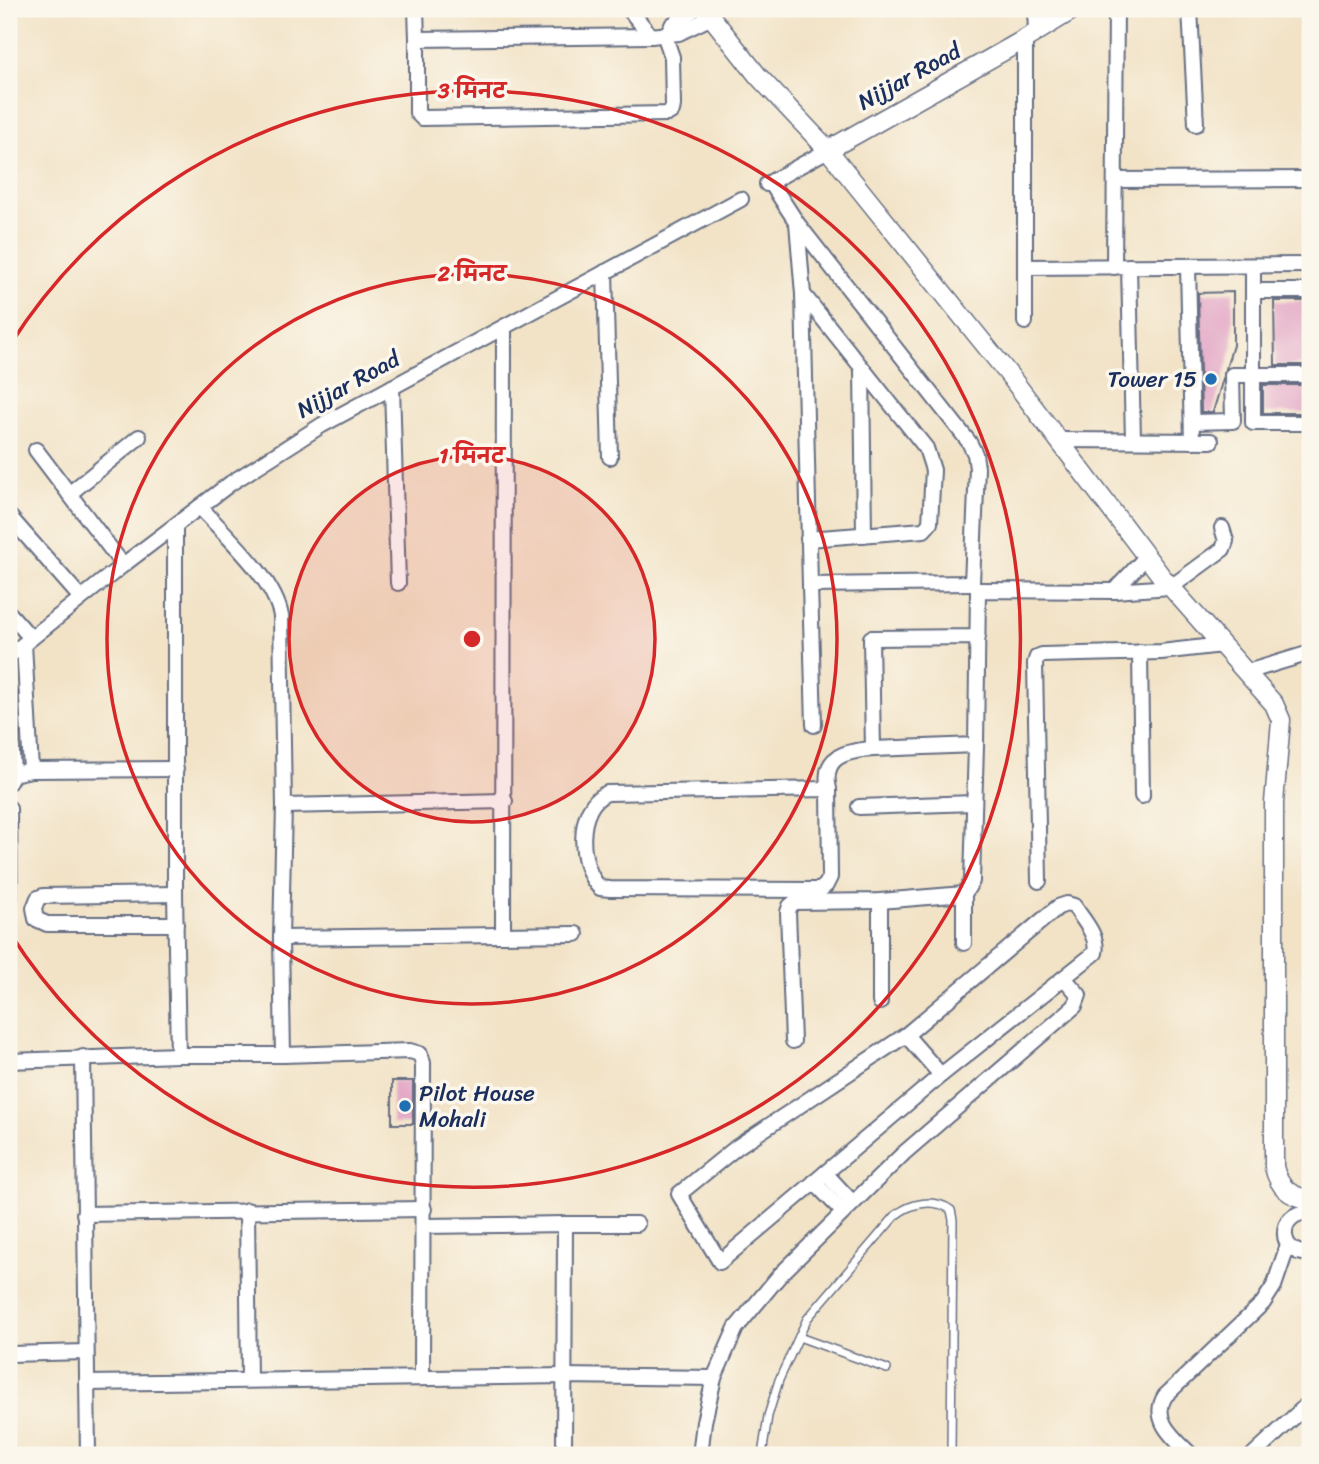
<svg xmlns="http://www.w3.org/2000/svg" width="1319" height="1464" viewBox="0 0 1319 1464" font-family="Sriracha,'Playpen Sans Deva',sans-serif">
<rect width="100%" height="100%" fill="#fbf7ec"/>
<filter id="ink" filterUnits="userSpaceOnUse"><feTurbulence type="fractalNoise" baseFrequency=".0143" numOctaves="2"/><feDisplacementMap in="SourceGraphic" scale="14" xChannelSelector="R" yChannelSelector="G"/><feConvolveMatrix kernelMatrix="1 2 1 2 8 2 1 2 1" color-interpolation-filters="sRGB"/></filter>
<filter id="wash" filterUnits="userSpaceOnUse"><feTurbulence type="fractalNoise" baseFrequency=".00686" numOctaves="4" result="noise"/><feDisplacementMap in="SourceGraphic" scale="28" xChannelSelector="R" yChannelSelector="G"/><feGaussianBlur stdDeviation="1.57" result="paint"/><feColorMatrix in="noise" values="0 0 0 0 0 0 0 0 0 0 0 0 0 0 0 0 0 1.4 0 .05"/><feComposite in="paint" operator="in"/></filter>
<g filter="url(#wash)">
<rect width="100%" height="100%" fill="#f2e3c7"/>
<g id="blocks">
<g fill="#e1a1c3">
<polygon points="1233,292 1233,345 1213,412 1201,412 1198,293"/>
<polygon points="1274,301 1310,301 1310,365 1275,365"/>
<rect x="1263" y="385" width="47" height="28"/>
<rect x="392" y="1081" width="21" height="43"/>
</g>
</g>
</g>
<g filter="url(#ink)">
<use href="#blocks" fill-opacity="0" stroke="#666e83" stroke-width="2"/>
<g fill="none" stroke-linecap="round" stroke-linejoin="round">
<defs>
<g id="service">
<polyline points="799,1337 887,1369"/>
<path d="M762 1455 768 1416 779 1380 807 1319 896 1215C911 1203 934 1198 951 1210L953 1220 951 1455"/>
</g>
<g id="minor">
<polyline points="416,9 417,39 651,36 679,33 712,17"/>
<polyline points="629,9 651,36"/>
<polyline points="1035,9 1036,32"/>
<polyline points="1190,9 1196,124"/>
<polyline points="1307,9 1310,24"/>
<polyline points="669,34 672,25 695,9"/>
<polyline points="417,39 417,113 422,118 667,114 672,111 673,105 672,57 664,34"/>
<polyline points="1025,39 1025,322"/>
<polyline points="1115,180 1310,179"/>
<polyline points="771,183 797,223 969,442 975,454 977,468 972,583 810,585 803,294 797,223"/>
<polyline points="767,184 828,150"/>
<polyline points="1129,266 1133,440"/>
<polyline points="1188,266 1192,441"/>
<polyline points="1253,266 1253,423 1310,423"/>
<polyline points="1025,267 1310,265"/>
<polyline points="1114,267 1116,9"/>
<polyline points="605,272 610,457"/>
<polyline points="1253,291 1310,291"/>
<polyline points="803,294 926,448 933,470 930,523 924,530 808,539"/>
<polyline points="862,368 864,535"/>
<polyline points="392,387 398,583"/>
<polyline points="1192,422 1233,421 1232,375 1310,375"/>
<polyline points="1059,440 1211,441"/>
<polyline points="36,450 123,565"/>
<polyline points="69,494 139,437"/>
<path d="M200 507C226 536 274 578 281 616L284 806 281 938 283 1055"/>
<polyline points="9,516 81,598"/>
<polyline points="175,526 175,894 178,1055 283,1055 410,1051 420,1054 423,1063 422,1378"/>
<polyline points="810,585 814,725"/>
<polyline points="1114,591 1147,556"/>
<polyline points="9,613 31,638"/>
<polyline points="978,637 871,638 873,749 976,745 978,590 1114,591 1171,587 1223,549 1226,541 1222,528"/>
<polyline points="24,644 31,770"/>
<polyline points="1140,652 1142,796"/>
<polyline points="9,656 123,565 231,483 322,425 741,199"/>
<polyline points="1247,672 1310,653"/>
<polyline points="9,692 13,774"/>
<polyline points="9,782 13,774 31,770 176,769"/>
<path d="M829 789 607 793C575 806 578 867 600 888L610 889 820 890 826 885 830 877 829 789C821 756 846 751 873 749"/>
<polyline points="284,806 505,801"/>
<polyline points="859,807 974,803"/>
<polyline points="9,808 10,898"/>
<polyline points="1039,881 1035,663 1037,657 1042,655 1161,652 1222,645"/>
<polyline points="175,894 43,896 38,898 34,908 36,919 47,924 176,924"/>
<path d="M1067 904 1074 906C1083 920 1099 936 1095 953L941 1075 720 1262 679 1194 737 1147 906 1035 1058 907Z"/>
<polyline points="503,935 504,327"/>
<polyline points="281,938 576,934"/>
<polyline points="964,943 964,894"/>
<polyline points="880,1002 880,901"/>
<polyline points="906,1035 941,1075"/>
<polyline points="793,1041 788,912 790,906 795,902 880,901 964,894 972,881 976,745"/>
<polyline points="83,1057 88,1455"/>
<polyline points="9,1061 178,1055"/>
<polyline points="825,1173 853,1203"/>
<polyline points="814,1182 843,1212"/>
<polyline points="247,1210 249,1380"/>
<path d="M1310 1213C1276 1210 1277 1257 1310 1253"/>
<polyline points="84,1214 424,1209"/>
<polyline points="565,1224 637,1224"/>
<polyline points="424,1226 565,1224 564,1455"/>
<polyline points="9,1354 86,1352"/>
<polyline points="87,1383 564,1376 714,1378"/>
<polyline points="700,1455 704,1422 714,1378 736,1328 780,1275 904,1153 1075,1006 1079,995 1064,978"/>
<path d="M1191 1455C1175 1439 1150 1420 1165 1396L1263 1303 1274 1286 1288 1245"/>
<polyline points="1253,1455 1310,1402"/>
</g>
<g id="tertiary">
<path d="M705 9 758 76 828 150 1010 376 1162 577 1274 704 1281 720 1274 803V1167C1279 1187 1289 1197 1310 1199"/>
<polyline points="828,150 1025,39 1074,9"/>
</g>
</defs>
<use href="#service" stroke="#666e83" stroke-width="10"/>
<use href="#minor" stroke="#666e83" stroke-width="18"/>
<use href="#tertiary" stroke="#666e83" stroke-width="21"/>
<use href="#service" stroke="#fff" stroke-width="7"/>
<use href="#minor" stroke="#fff" stroke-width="14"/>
<use href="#tertiary" stroke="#fff" stroke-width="18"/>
</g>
</g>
<circle cx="472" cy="639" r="183" fill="#d62828" fill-opacity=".12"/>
<g fill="none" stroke="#d62828" stroke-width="3.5">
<circle cx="472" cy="639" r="183"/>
<circle cx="472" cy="639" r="365"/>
<path d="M10 345A548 548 0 1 1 10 933"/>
</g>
<g fill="#1f6fb2" stroke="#fbf7ec" stroke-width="2.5">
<circle cx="1211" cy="379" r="7"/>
<circle cx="405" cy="1106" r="7"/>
</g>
<g text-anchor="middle" stroke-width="7" stroke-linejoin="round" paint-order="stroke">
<g font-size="23" fill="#1b2f5e" stroke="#fbf7ec">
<text transform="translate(909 76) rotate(-29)" y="8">Nijjar Road</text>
<text transform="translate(348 384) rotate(-29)" y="8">Nijjar Road</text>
</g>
<g font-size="23" fill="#1b2f5e" stroke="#fbf7ec" text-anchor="end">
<text x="1197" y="387">Tower 15</text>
<text x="419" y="1101" text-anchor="start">Pilot House<tspan x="419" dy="26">Mohali</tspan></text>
</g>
</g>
<circle cx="472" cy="639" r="10" fill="#d62828" stroke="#fbf7ec" stroke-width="3.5"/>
<g font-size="21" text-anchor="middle" font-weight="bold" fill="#d62828" stroke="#fbf7ec" stroke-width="7" stroke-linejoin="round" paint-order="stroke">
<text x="472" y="98">3 मिनट</text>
<text x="472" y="281">2 मिनट</text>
<text x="472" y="463">1 मिनट</text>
</g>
<rect width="1319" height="1464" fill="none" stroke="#fbf7ec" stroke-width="35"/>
</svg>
